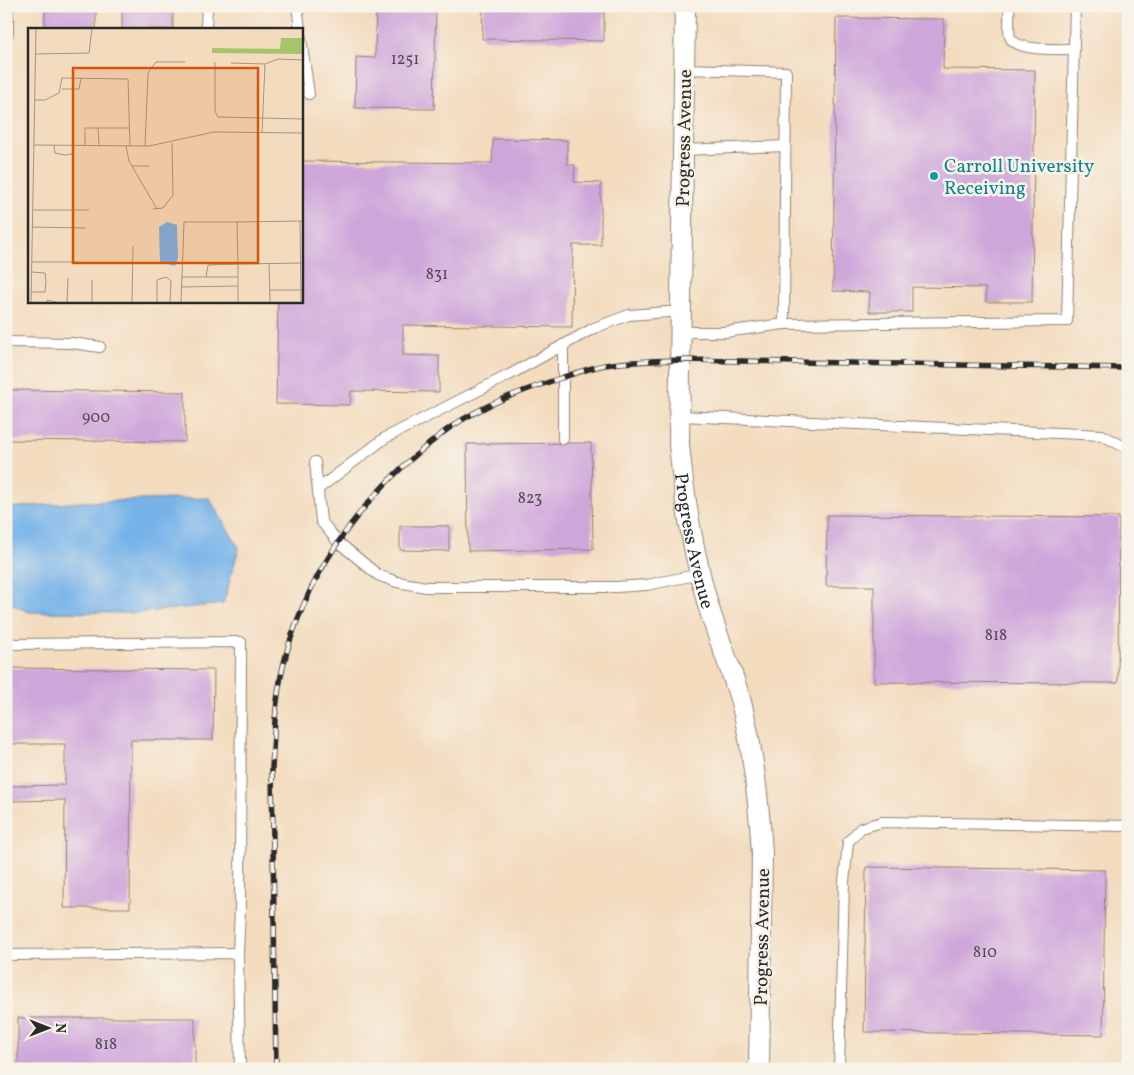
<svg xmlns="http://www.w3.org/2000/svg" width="1134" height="1075" viewBox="0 0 1134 1075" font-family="Vollkorn,serif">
<rect width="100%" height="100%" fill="#f7f3e8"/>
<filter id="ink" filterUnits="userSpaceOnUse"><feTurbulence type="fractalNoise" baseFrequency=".02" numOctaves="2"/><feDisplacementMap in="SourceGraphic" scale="10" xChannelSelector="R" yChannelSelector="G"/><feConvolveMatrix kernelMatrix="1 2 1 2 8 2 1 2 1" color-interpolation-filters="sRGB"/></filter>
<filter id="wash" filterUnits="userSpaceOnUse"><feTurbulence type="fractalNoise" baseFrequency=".0096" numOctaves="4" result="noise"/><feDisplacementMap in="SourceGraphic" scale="20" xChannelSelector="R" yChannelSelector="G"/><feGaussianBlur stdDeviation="1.12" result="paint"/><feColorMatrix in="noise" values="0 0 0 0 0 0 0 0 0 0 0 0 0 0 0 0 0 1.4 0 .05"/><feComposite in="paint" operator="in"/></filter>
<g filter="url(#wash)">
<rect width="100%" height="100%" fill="#f3dbbe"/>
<polygon fill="#77b3e9" stroke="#516f8a" points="209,498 239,548 223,604 136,613 29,612 6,602 6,508 82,502"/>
<g id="blocks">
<g fill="#cea6da">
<rect x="45" y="6" width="51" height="23"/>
<rect x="122" y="6" width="51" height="23"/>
<polygon points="385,6 436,6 434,109 355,108 356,57 375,58 376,10 385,10"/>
<polygon points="483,6 604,6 604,41 482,39"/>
<polygon points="836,18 944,19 943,69 1035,70 1032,302 986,302 986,288 912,287 912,312 869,312 870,292 833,291"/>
<polygon points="493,139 567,140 567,164 575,165 574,182 601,183 601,245 573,245 572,327 403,325 403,355 439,356 439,392 351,391 350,405 276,404 278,301 301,301 301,161 492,163"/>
<polygon points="6,390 185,392 185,442 6,440"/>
<polygon points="591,443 593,549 468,551 467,444"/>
<polygon points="827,515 1119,517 1118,683 874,682 874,586 826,586"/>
<polygon points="400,526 449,526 449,551 400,550"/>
<polygon points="6,668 214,670 213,740 131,740 130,908 64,908 65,800 9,801 9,786 65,785 65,744 6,744"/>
<polygon points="866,867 1105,870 1103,1035 864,1032"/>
<rect x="18" y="1018" width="177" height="51"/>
</g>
</g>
</g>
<g filter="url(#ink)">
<use href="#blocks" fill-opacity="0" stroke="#8f8374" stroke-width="1"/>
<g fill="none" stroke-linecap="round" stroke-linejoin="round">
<defs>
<g id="lane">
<polyline points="8,6 8,34"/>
<polyline points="297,6 300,29"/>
<path d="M1009 6C1010 14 1008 31 1010 37 1016 52 1060 49 1074 49"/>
<polyline points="206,29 207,6"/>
<polyline points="301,38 309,94"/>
<polyline points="684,69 786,72 784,324"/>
<polyline points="683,150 785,146"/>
<polyline points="681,332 725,332 784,324 1067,321 1075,6"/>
<polyline points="6,342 72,343 100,347"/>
<polyline points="563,345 563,439"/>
<polyline points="680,416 1102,435 1128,449"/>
<polyline points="315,462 321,521 338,542 378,575 397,582 426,587 616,587 647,585 700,574"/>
<polyline points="318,489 385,438 511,374 594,328 629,315 681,311"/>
<polyline points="6,642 15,644 241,642 240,909 238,953"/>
<polyline points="6,955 238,953 240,1069"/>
<polyline points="839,1069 844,882 848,842 861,828 882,822 1128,826"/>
</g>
<g id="street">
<path id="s1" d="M685 6 679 445C684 499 693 552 708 605 718 639 733 672 742 706 754 754 759 804 762 853L759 1069"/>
</g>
</defs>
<use href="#lane" stroke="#8f8374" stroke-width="12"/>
<use href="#street" stroke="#8f8374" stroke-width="22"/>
<use href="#lane" stroke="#fff" stroke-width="10"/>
<use href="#street" stroke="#fff" stroke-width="20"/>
<defs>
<path id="rail" d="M276 1069 272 768C274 734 275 701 283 667 303 581 356 504 424 448 433 441 442 433 451 427 483 405 521 391 558 379 573 374 589 368 605 365 630 361 656 361 681 360L1128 368"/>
</defs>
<use href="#rail" stroke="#2b2b2b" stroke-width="5.5"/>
<use href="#rail" stroke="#f7f3e8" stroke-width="4" stroke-dasharray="11" stroke-linecap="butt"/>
</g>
</g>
<circle fill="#0f9aa8" stroke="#f7f3e8" stroke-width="2" cx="934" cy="176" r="5"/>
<g text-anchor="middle" stroke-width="5" stroke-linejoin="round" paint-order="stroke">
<g font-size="16" fill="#544a57">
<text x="405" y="64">1251</text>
<text x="437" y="279">831</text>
<text x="96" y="422">900</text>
<text x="530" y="503">823</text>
<text x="996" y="640">818</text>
<text x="985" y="957">810</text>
<text x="106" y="1049">818</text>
</g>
<g font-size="19" fill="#2b2b2b" stroke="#f7f3e8">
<text transform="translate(683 138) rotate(-89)" y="7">Progress Avenue</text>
<text dy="7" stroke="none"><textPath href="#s1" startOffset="536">Progress Avenue</textPath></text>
<text transform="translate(761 937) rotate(-89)" y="7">Progress Avenue</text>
</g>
<g font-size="19" fill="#0d838f" stroke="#f7f3e8" text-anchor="start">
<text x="944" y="172">Carroll University<tspan x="944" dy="22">Receiving</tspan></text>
</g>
</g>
<g transform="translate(28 28)">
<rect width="275" height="275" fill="#f3dbbe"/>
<path d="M275 0V26L184 25V20L252 21 253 10H274Z" fill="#a7c46b"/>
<path d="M139 194 149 197 150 230 147 238 132 234 131 199Z" fill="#77b3e9"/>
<path fill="none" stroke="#a39583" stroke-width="1" d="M7 26 61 25 64 0M187 34V83L190 89 275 91M203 35 237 36 250 31 275 32M34 61H51L53 50M7 72H17L31 65 34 50 100 51 102 118M70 100 71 117M234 105 237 36M6 117 121 118 186 104 275 105M26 117 27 125 37 127 44 126 46 117M57 117V100H101M98 118 101 133 129 181M117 118 120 45 128 34H157M104 138H121M125 181 135 180 145 167 144 115M5 182H61M272 193 273 275M4 199 58 200M4 234H51M241 236 242 275M153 249H210M178 249 180 237 210 236 209 194 275 193M153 259 210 258M242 262H273M3 264H17L18 253 17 245 4 244M3 275 8 0M19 275V272L32 275M39 275 40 250M64 275V252M104 275 105 218M129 275V252L138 249 143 253 142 275M153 275 156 194H209M210 275V236L275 235"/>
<path fill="#d5540f" fill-opacity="0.15" stroke="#d5540f" stroke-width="2.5" d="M45 40H230V235H45Z"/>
<rect width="275" height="275" fill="none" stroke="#2b2b2b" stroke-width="2.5"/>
</g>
<rect width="1134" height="1075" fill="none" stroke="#f7f3e8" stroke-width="25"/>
<g transform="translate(48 1028) rotate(90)" stroke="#f7f3e8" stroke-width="4" paint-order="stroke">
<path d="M0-4L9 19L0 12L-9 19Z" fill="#2b2b2b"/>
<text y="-8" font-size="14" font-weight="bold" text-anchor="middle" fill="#2b2b2b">N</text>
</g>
</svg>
